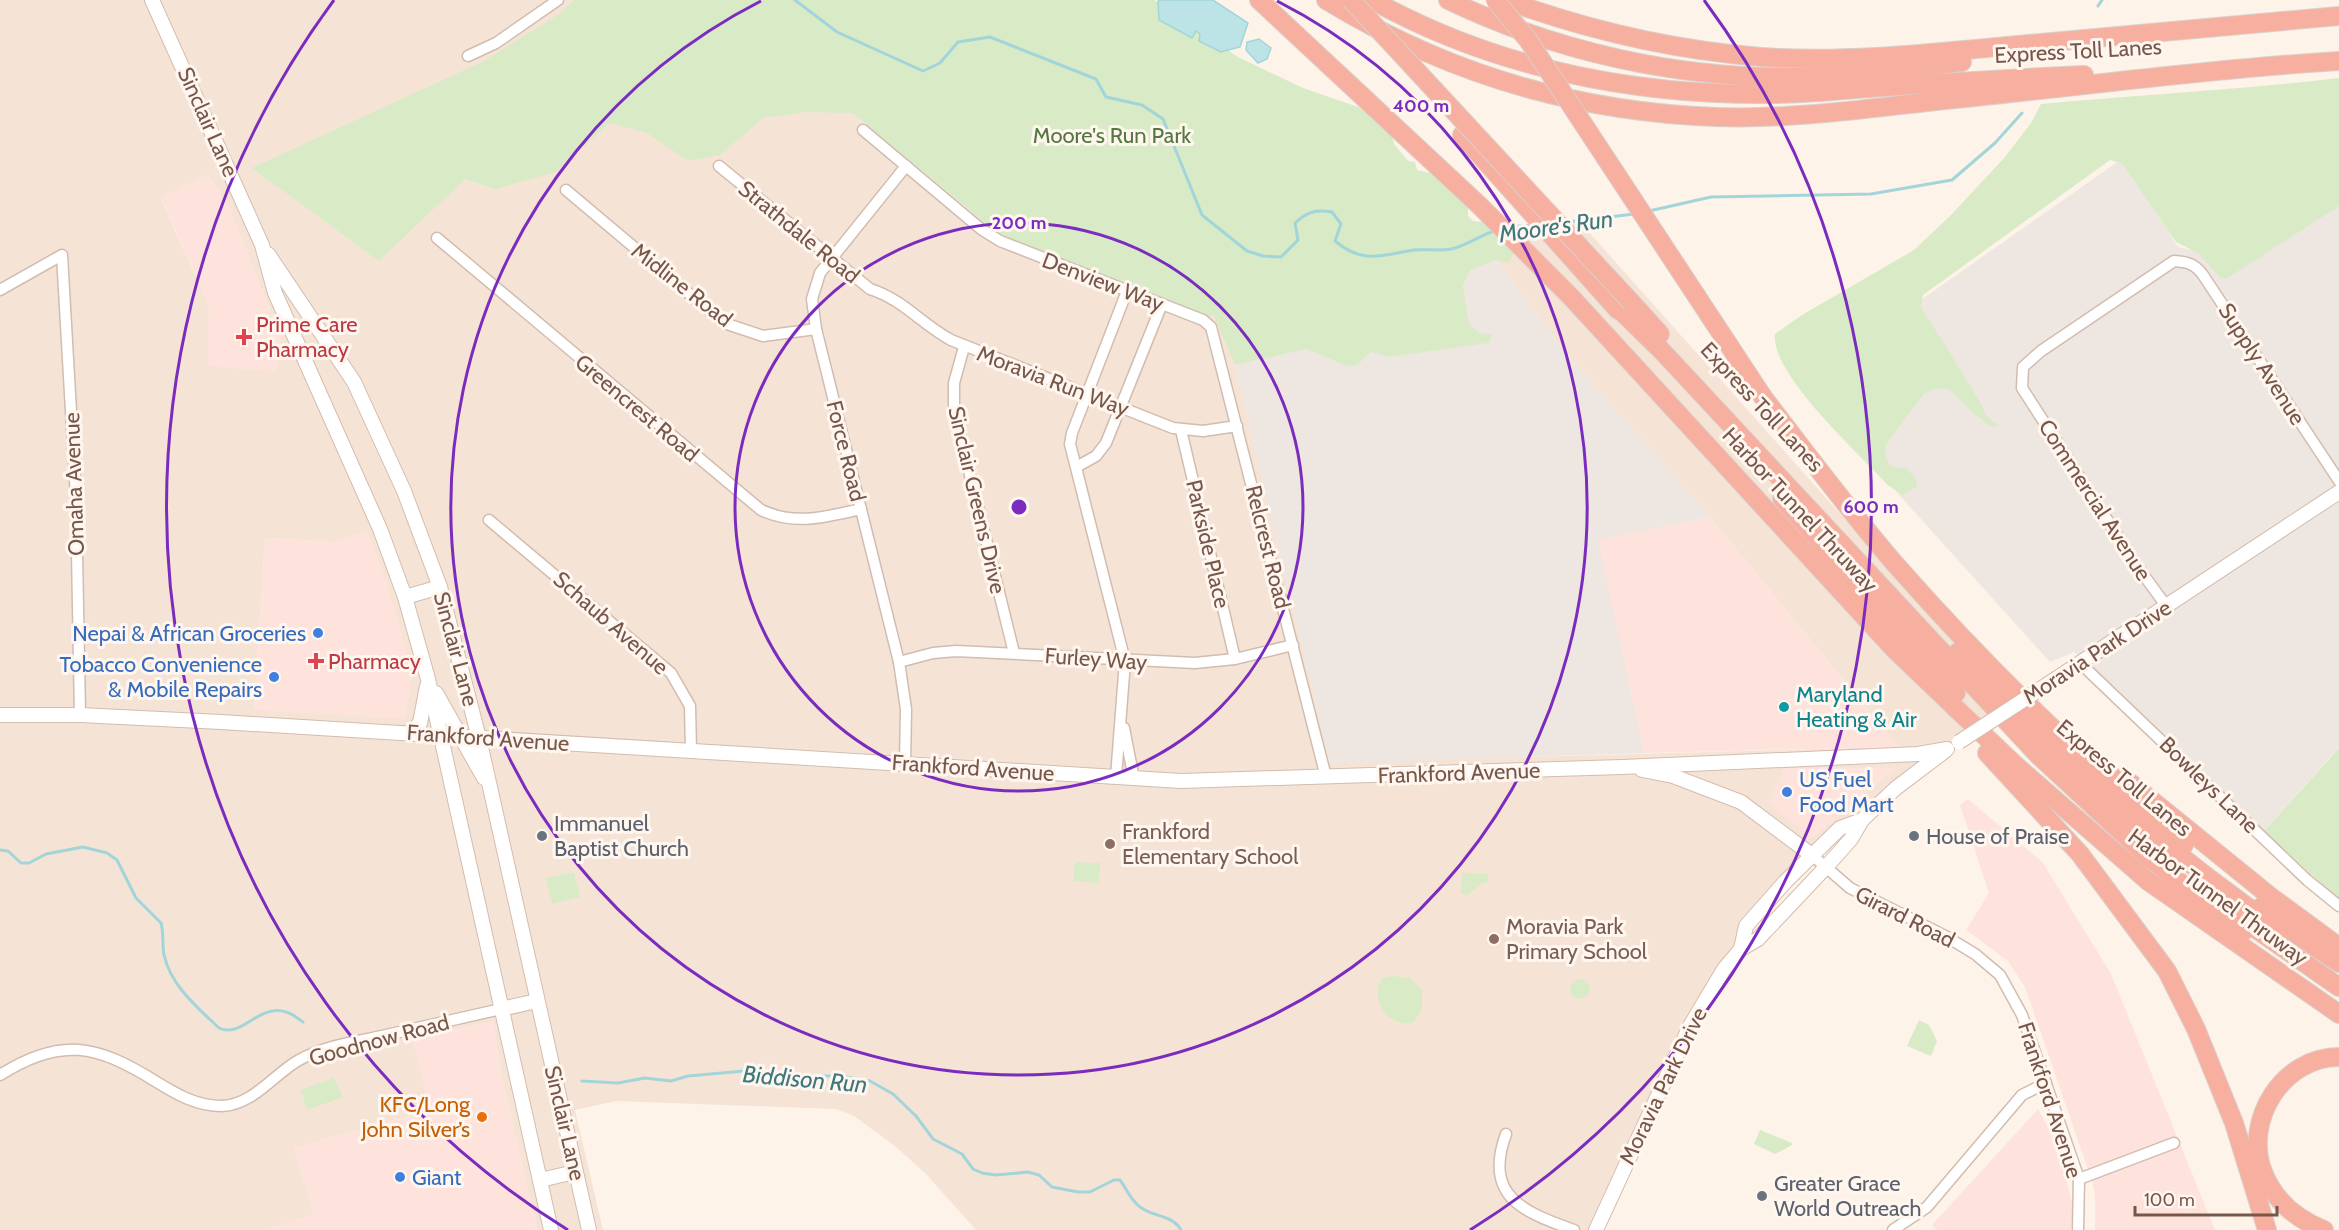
<svg xmlns="http://www.w3.org/2000/svg" width="2339" height="1230" font-family="Cabin,sans-serif">
<style>
.residential{fill:#f5e4d6;fill-rule:evenodd}
.commercial{fill:#fde3dc}
.industrial{fill:#eee6e1}
.green{fill:#d8ebc6}
.water{fill:#bce4e7;stroke:#a2d5d9;stroke-width:1.5}
.lines{fill:none;stroke-linecap:round;stroke-linejoin:round}
.stream{stroke:#a2d5d9;stroke-width:3}
.street-casing{stroke:#d2bcb0;stroke-width:13}
.secondary-casing{stroke:#d5bcad;stroke-width:16}
.highway-casing{stroke:#d9d0cd;stroke-width:20}
.street{stroke:#fff;stroke-width:10}
.secondary{stroke:#fff;stroke-width:14}
.highway{stroke:#f7af9f;stroke-width:18}
.secondary-bridge-casing{stroke:#d5bcad;stroke-width:16;stroke-linecap:butt}
.highway-bridge-casing{stroke:#d9d0cd;stroke-width:20;stroke-linecap:butt}
.secondary-bridge{stroke:#fff;stroke-width:14}
.highway-bridge{stroke:#f7af9f;stroke-width:18}
.ring{fill:none;stroke:#7b2cbf;stroke-width:3}
.health-dot{fill:#e0444e;stroke:#fff7ef;stroke-width:2}
.shop-dot{fill:#3f7fe0;stroke:#fff7ef;stroke-width:2}
.culture-dot{fill:#0f9aa8;stroke:#fff7ef;stroke-width:2}
.worship-dot{fill:#6b7280;stroke:#fff7ef;stroke-width:2}
.education-dot{fill:#8d6e63;stroke:#fff7ef;stroke-width:2}
.food-dot{fill:#e8710a;stroke:#fff7ef;stroke-width:2}
.labels{text-anchor:middle;dominant-baseline:central;stroke-width:6;stroke-linejoin:round;paint-order:stroke}
.street-label{font-size:22px;fill:#78574b;stroke:#fff7ef}
.park-label{font-size:22px;fill:#557840;stroke:#fff7ef}
.health-label{font-size:22px;fill:#be3a42;stroke:#fff7ef;text-anchor:start}
.shop-label{font-size:22px;fill:#366cbe;stroke:#fff7ef;text-anchor:end}
.culture-label{font-size:22px;fill:#0d838f;stroke:#fff7ef;text-anchor:start}
.worship-label{font-size:22px;fill:#5b616d;stroke:#fff7ef;text-anchor:start}
.education-label{font-size:22px;fill:#785e54;stroke:#fff7ef;text-anchor:start}
.food-label{font-size:22px;fill:#c56008;stroke:#fff7ef;text-anchor:end}
.water-label{font-size:24px;font-style:italic;fill:#3e787d;stroke:#fff7ef}
.centre{fill:#7b2cbf;stroke:#fff7ef;stroke-width:3}
.ring-label{font-size:18px;text-anchor:middle;font-weight:bold;fill:#7b2cbf;stroke:#fff7ef;stroke-width:6;stroke-linejoin:round;paint-order:stroke}
</style>
<rect width="100%" height="100%" fill="#fdf3e8"/>
<path class="residential" d="M0,0h722l146,127 126,103 212,87 302,-90 70,-7 274,307 157,166 -50,49 -119,86 -55,54 -61,87 -128,261h-620l-50,-56 -30,-27 -42,-31 -18,-7 -220,-8 -41,9 28,120h-66l-36,-156 -8,-53 -63,89 -136,38 20,66 -46,16h-268zM208,175l22,35 51,127 -73,29 1,-60 -48,-107zM1496,260l71,95 143,162 188,230 -568,15 -95,-397 72,-16 39,17 11,-1 14,-13 19,5 73,-72zM367,531l-113,179 11,-172 70,4z"/>
<g class="commercial">
<path d="M208,175l22,35 51,127 -4,35 -69,-6 1,-60 -48,-108z"/>
<path d="M1710,517l188,230 -254,6 -47,-213z"/>
<path d="M367,530l18,47 28,95 -8,47 -151,-9 11,-172 70,4z"/>
<path d="M1785,768h111l-84,70 -44,-35z"/>
<path d="M1968,799l75,64 68,111 104,256h-120v-35l-3,-14 -67,-194 -17,-26 -42,-31 23,-37 -29,-88z"/>
<path d="M493,1021l8,53 36,156h-269l46,-16 -20,-66 136,-38 -18,-71z"/>
<path d="M2038,1109l19,35 16,62 -2,24h-134l-5,-5z"/>
</g>
<g class="industrial">
<path d="M2123,158l55,89 20,4 141,-47v543l-75,84 -190,-179 -24,10 -250,-277z"/>
<path d="M1496,260l71,95 143,162 -112,23 46,213 -314,10 -95,-398 72,-16 39,17 25,-14 19,5 98,-14 -19,-18 -6,-40 7,-15z"/>
</g>
<g class="green">
<path d="M574,0h580l84,57 65,31 84,29 7,27 14,17 7,1 2,8 13,3 38,34v9l5,5 10,1 31,31 -6,10 -13,-3 -25,10 -7,15 6,39 12,10 11,-1 -3,10 -99,14 -19,-5 -14,13 -11,1 -39,-17 -72,16 -21,-49 -8,1 -195,-78 -17,-9 -142,-117 -45,-1 -44,6 -43,37 -32,6 -41,-28 -38,-10 -53,49 -60,17 -31,-10 -86,82 -127,-93 230,-106 77,-48z"/>
<path d="M2339,78v128l-113,73 -5,-1 -23,-25 -22,-11 -54,-79 -12,-3 -187,135 -2,12 61,98 4,11 12,9 -4,3 -20,-14 -24,-24 -12,-2 -14,6 -38,50c-1,7 0,23 10,24 4,0 7,-1 11,0l10,13 -1,6 -13,8 -14,-9c-28,-31 -119,-112 -114,-152l27,-19 112,-65 37,-35 54,-58 26,-34 10,-19c99,-9 199,-14 298,-26z"/>
<path d="M2339,748v152l-75,-69z"/>
<path d="M1075,862l25,1 -1,20 -26,-2z"/>
<path d="M574,872l6,25 -28,7 -6,-26z"/>
<path d="M1462,873l26,1 -1,9h-5l-14,12 -7,-1z"/>
<path d="M1392,976l18,2 12,12v20l-10,13c-25,4 -43,-24 -30,-45z"/>
<circle cx="1580" cy="989" r="10"/>
<path d="M1919,1020l10,5 8,16 -6,15 -24,-10z"/>
<path d="M334,1078l8,17 -1,3 -34,12 -6,-20z"/>
<path d="M1760,1130l32,13v2l-17,9 -21,-10z"/>
</g>
<g class="water">
<path d="M1213,0l35,23 -8,24 -19,5 -22,-11 1,-7 -4,-3 -4,7 -33,-18 -1,-19 2,-1z"/>
<path d="M1259,39l12,9 -4,11 -9,4 -12,-13 1,-8z"/>
</g>
<g class="lines">
<g class="stream">
<path d="M795,0l42,32 86,39 17,-8 18,-21 32,-5 106,42 10,18 36,8 21,14 39,96 45,36 16,5 18,1 17,-17 -3,-17c12,-11 21,-14 37,-11l9,12 -6,17c29,24 46,14 79,9 12,-1 25,1 37,-1 13,-2 30,-14 43,-18"/>
<path d="M2098,6l4,-6"/>
<path d="M1649,211l62,-14 160,-3 81,-14 43,-37 27,-30"/>
<path d="M1566,222l68,-8"/>
<path d="M1509,227l24,-2"/>
<path d="M0,850l8,1 13,12h8l17,-9 37,-7 24,6 10,7 19,38 25,25c3,10 1,22 3,32 7,31 33,52 55,73 23,11 39,-25 67,-16 6,1 12,7 17,10"/>
<path d="M582,1081l36,2 27,-5 26,3 17,-5 56,-5 35,5h62l29,5 23,13 23,22 17,23 29,15 11,15 9,4 14,2 32,-3 11,3 13,12 26,5h12l24,-12h6c7,9 10,20 20,27 13,10 33,8 41,23"/>
</g>
<defs>
<g id="street">
<path d="M468,56l28,-13 62,-43"/>
<path d="M863,130l118,99 19,12 203,79 8,7 115,450"/>
<path d="M719,166l151,123c34,11 50,34 81,51l222,88 30,3 34,-5"/>
<path d="M566,190l158,133 39,13 53,-7"/>
<path d="M437,238l324,272c34,16 65,7 100,-1"/>
<path d="M0,290l62,-35 14,243 4,217"/>
<path d="M964,347l-10,36v27l60,243"/>
<path d="M1181,430l54,229"/>
<path d="M1078,466l18,-10 10,-13 56,-139"/>
<path d="M489,520l182,153 19,33 1,45"/>
<path d="M2167,607l-30,-41 -115,-178 1,-21 18,-16 133,-90c14,1 21,3 29,14l136,206"/>
<path d="M899,662l34,-9 23,-2 239,12 40,-4 58,-14"/>
<path d="M2080,663l227,217 32,26"/>
<path d="M1124,728l10,51"/>
<path d="M905,764l1,-55 -7,-47 -83,-333 -4,-30 8,-26 86,-107"/>
<path d="M1116,777l9,-116 -55,-217 2,-11 55,-142"/>
<path d="M1813,856l37,32 97,49 28,17 25,21 22,40 57,164 -1,51"/>
<path d="M0,1075c61,-39 97,-30 155,6 21,13 41,25 67,25 31,-1 52,-32 77,-46 25,-14 55,-18 83,-24 40,-9 79,-18 119,-27"/>
<path d="M1506,1134c-23,63 18,78 68,96"/>
<path d="M2079,1179l95,-36"/>
<path d="M1893,1230l34,-23 95,-112 24,-12"/>
</g>
<g id="secondary">
<path d="M152,0l110,245 13,48 105,236 25,68 23,82 123,551"/>
<path d="M268,254l86,128 50,109 36,96 39,151 110,492"/>
<path d="M405,597l35,-10"/>
<path d="M2048,684l291,-192"/>
<path d="M436,693l48,85"/>
<path d="M0,715h80l141,7 960,59 441,-14 296,-13 29,-5"/>
<path d="M410,733l10,-10 7,-37"/>
<path d="M1642,770l31,6 68,26 72,54"/>
<path d="M1741,949l5,-23 39,-44 55,-54 22,-8"/>
<path d="M501,1009l36,-8"/>
<path d="M540,1180l35,-8"/>
<path d="M1596,1230l94,-204 34,-57 17,-20 17,-10 68,-72 25,-28 11,-19 34,-32 49,-37"/>
</g>
<g id="highway">
<path d="M1259,0l221,206 91,91 323,352 119,114 135,118 191,133"/>
<path d="M1326,0c119,73 250,112 390,117 79,3 160,-10 239,-18 128,-13 256,-30 384,-38"/>
<path d="M1372,0c123,68 262,96 403,94 36,0 73,-5 109,-7 67,-5 133,-9 200,-12"/>
<path d="M1448,0c108,52 231,79 350,77 55,-1 109,-8 164,-15"/>
<path d="M1505,0c82,30 168,50 256,57 85,6 172,-4 257,-12 107,-10 214,-19 321,-29"/>
<path d="M1462,135l156,175"/>
<path d="M1631,302l29,32"/>
<path d="M1613,303l49,48 377,405 109,101 95,75"/>
<path d="M1763,397c43,56 86,114 133,168 88,100 185,195 288,280"/>
<path d="M1782,499l174,194"/>
<path d="M1958,652l112,117 140,110 47,35 11,1"/>
<path d="M1987,753l93,101 87,117 29,58 38,94 33,107"/>
<path d="M2123,777l148,120 68,50"/>
<path d="M2261,907l7,8 71,48"/>
<path d="M2236,915l103,72"/>
<path d="M2324,1230c-28,-11 -50,-30 -61,-58 -20,-52 20,-115 76,-115"/>
</g>
</defs>
<use href="#street" class="street-casing"/>
<use href="#secondary" class="secondary-casing"/>
<use href="#highway" class="highway-casing"/>
<use href="#street" class="street"/>
<use href="#secondary" class="secondary"/>
<use href="#highway" class="highway"/>
<defs>
<path id="secondary-bridge" d="M1959,742l89,-58"/>
<g id="highway-bridge">
<path d="M1351,0l280,302"/>
<path d="M1495,0l33,40 235,357"/>
</g>
</defs>
<use href="#secondary-bridge" class="secondary-bridge-casing"/>
<use href="#highway-bridge" class="highway-bridge-casing"/>
<use href="#secondary-bridge" class="secondary-bridge"/>
<use href="#highway-bridge" class="highway-bridge"/>
</g>
<g class="ring">
<circle cx="1019" cy="507" r="284"/>
<path d="M1277 1A568 568 0 1 1 761 1"/>
<path d="M568 1230A852 852 0 0 1 334 0M1704 0A852 852 0 0 1 1470 1230"/>
</g>
<g class="health-dot">
<path d="M241 328h6v6h6v6h-6v6h-6v-6h-6v-6h6z"/>
<path d="M313 652h6v6h6v6h-6v6h-6v-6h-6v-6h6z"/>
</g>
<g class="shop-dot">
<circle cx="318" cy="633" r="6"/>
<circle cx="274" cy="677" r="6"/>
<circle cx="1787" cy="792" r="6"/>
<circle cx="400" cy="1177" r="6"/>
</g>
<circle class="culture-dot" cx="1784" cy="707" r="6"/>
<g class="worship-dot">
<circle cx="542" cy="836" r="6"/>
<circle cx="1914" cy="836" r="6"/>
<circle cx="1762" cy="1196" r="6"/>
</g>
<g class="education-dot">
<circle cx="1110" cy="844" r="6"/>
<circle cx="1494" cy="939" r="6"/>
</g>
<circle class="food-dot" cx="482" cy="1117" r="6"/>
<g class="labels">
<g class="street-label">
<text transform="translate(2078 51) rotate(-3)">Express Toll Lanes</text>
<text transform="translate(208 122) rotate(66)">Sinclair Lane</text>
<text transform="translate(799 232) rotate(39)">Strathdale Road</text>
<text transform="translate(1103 282) rotate(21)">Denview Way</text>
<text transform="translate(682 285) rotate(38)">Midline Road</text>
<text transform="translate(2262 364) rotate(57)">Supply Avenue</text>
<text transform="translate(1053 381) rotate(21)">Moravia Run Way</text>
<text transform="translate(1762 407) rotate(47)">Express Toll Lanes</text>
<text transform="translate(637 408) rotate(40)">Greencrest Road</text>
<text transform="translate(846 451) rotate(76)">Force Road</text>
<text transform="translate(74 484) rotate(-92)">Omaha Avenue</text>
<text transform="translate(977 500) rotate(77)">Sinclair Greens Drive</text>
<text transform="translate(2095 500) rotate(57)">Commercial Avenue</text>
<text transform="translate(1800 510) rotate(47)">Harbor Tunnel Thruway</text>
<text transform="translate(1208 544) rotate(77)">Parkside Place</text>
<text transform="translate(1268 547) rotate(76)">Relcrest Road</text>
<text transform="translate(611 623) rotate(41)">Schaub Avenue</text>
<text transform="translate(456 649) rotate(75)">Sinclair Lane</text>
<text transform="translate(2097 652) rotate(-33)">Moravia Park Drive</text>
<text transform="translate(1096 659) rotate(4)">Furley Way</text>
<text transform="translate(488 738) rotate(4)">Frankford Avenue</text>
<text transform="translate(973 768) rotate(4)">Frankford Avenue</text>
<text transform="translate(1459 773) rotate(-2)">Frankford Avenue</text>
<text transform="translate(2124 778) rotate(40)">Express Toll Lanes</text>
<text transform="translate(2209 785) rotate(44)">Bowleys Lane</text>
<text transform="translate(2218 897) rotate(36)">Harbor Tunnel Thruway</text>
<text transform="translate(1905 917) rotate(27)">Girard Road</text>
<text transform="translate(379 1040) rotate(-15)">Goodnow Road</text>
<text transform="translate(1663 1086) rotate(-64)">Moravia Park Drive</text>
<text transform="translate(2050 1100) rotate(72)">Frankford Avenue</text>
<text transform="translate(565 1123) rotate(77)">Sinclair Lane</text>
</g>
<g class="park-label">
<text x="1112" y="135">Moore's Run Park</text>
</g>
<g class="health-label">
<text x="256" y="324">Prime Care<tspan x="256" dy="25">Pharmacy</tspan></text>
<text x="328" y="661">Pharmacy</text>
</g>
<g class="shop-label">
<text x="306" y="633">Nepai &amp; African Groceries</text>
<text x="262" y="664">Tobacco Convenience<tspan x="262" dy="25">&amp; Mobile Repairs</tspan></text>
<text x="1799" y="779" text-anchor="start">US Fuel<tspan x="1799" dy="25">Food Mart</tspan></text>
<text x="412" y="1177" text-anchor="start">Giant</text>
</g>
<g class="culture-label">
<text x="1796" y="694">Maryland<tspan x="1796" dy="25">Heating &amp; Air</tspan></text>
</g>
<g class="worship-label">
<text x="554" y="823">Immanuel<tspan x="554" dy="25">Baptist Church</tspan></text>
<text x="1926" y="836">House of Praise</text>
<text x="1774" y="1183">Greater Grace<tspan x="1774" dy="25">World Outreach</tspan></text>
</g>
<g class="education-label">
<text x="1122" y="831">Frankford<tspan x="1122" dy="25">Elementary School</tspan></text>
<text x="1506" y="926">Moravia Park<tspan x="1506" dy="25">Primary School</tspan></text>
</g>
<g class="food-label">
<text x="470" y="1104">KFC/Long<tspan x="470" dy="25">John Silver’s</tspan></text>
</g>
<g class="water-label">
<text transform="translate(1556 226) rotate(-8)">Moore's Run</text>
<text transform="translate(805 1079) rotate(5)">Biddison Run</text>
</g>
</g>
<circle cx="1019" cy="507" r="9" class="centre"/>
<g class="ring-label">
<text x="1421" y="112">400 m</text>
<text x="1019" y="229">200 m</text>
<text x="1871" y="513">600 m</text>
</g>
<path d="M2135 1206v9h142v-9" fill="none" stroke="#78574b" stroke-width="3"/>
<text x="2144" y="1206" font-size="18" fill="#78574b" stroke="#fff7ef" stroke-width="4.5" paint-order="stroke">100 m</text>
</svg>
